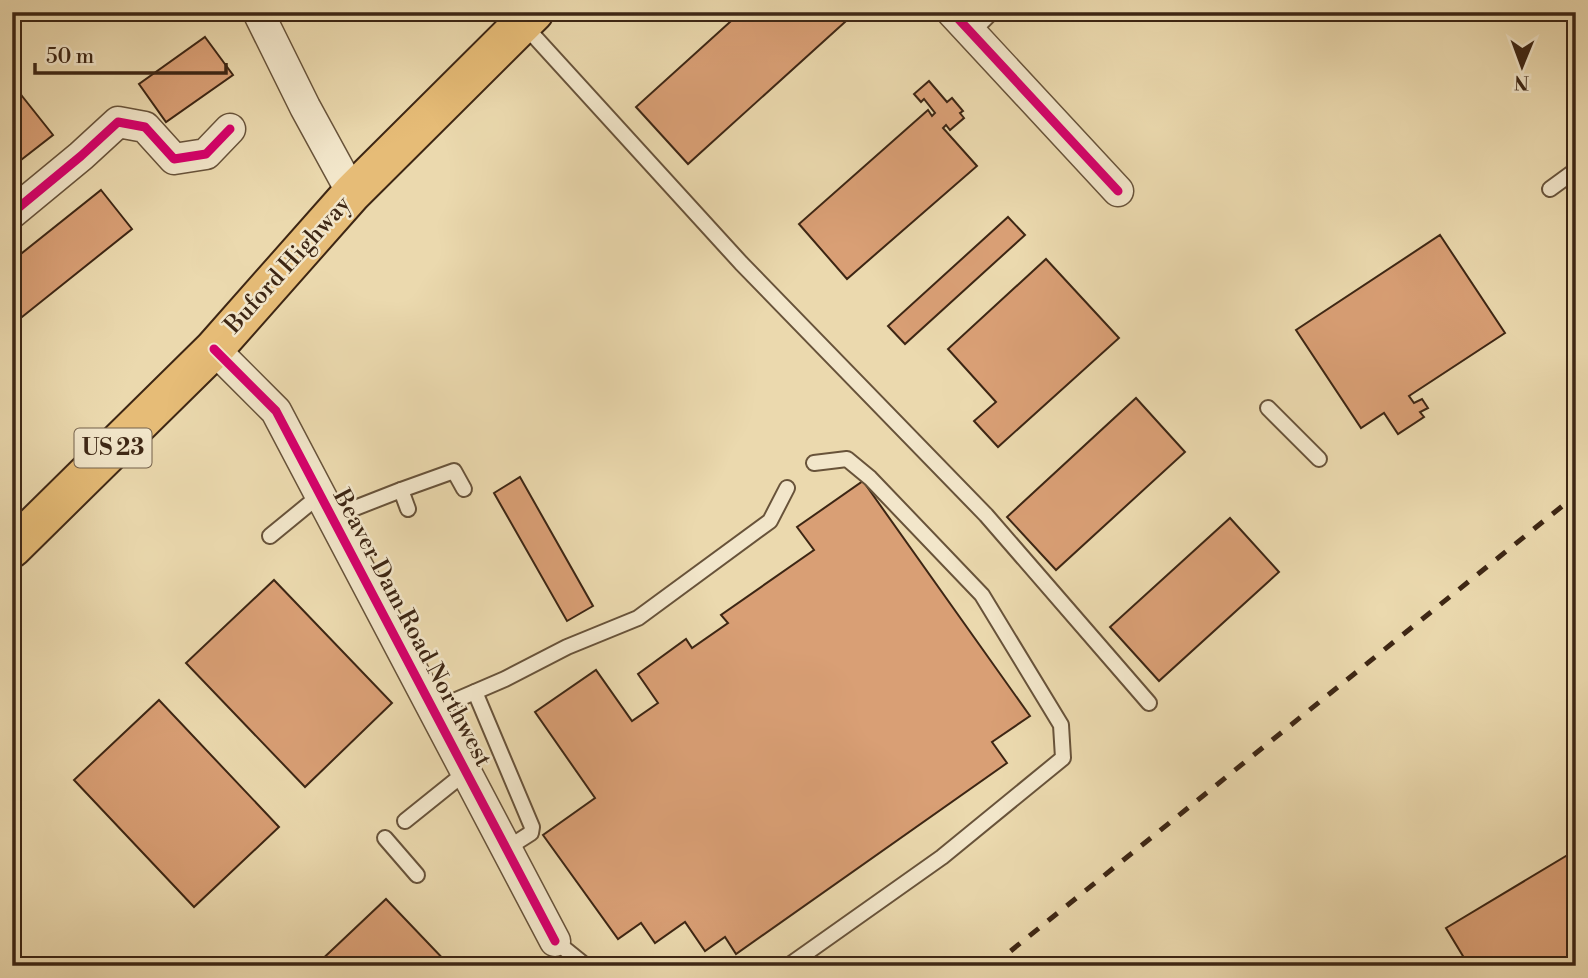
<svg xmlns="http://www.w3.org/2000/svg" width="1588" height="978" font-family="'Libre Bodoni',serif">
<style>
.building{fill:#d99f75;stroke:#3d2614;stroke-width:2}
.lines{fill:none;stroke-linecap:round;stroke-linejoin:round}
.service-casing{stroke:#68533a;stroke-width:18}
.minor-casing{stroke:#68533a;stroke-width:33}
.primary-casing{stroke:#3d2614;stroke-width:42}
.service{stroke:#f2e6ca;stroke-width:14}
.minor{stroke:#f2e6ca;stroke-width:30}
.primary{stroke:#e6bc77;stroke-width:38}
.rail{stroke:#3d2614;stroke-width:5;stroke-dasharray:12 12;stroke-linecap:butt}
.cycleway-casing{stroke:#f2e6ca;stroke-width:13}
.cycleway{stroke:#d6006c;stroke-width:9}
.labels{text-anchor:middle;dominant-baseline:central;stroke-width:5;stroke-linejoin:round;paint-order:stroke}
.shield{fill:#f2e6ca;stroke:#73604b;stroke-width:2}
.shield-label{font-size:23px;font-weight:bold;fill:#3d2614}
.street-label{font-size:24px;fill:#3d2614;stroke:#f2e6ca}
</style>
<rect width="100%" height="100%" fill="#ebd9ae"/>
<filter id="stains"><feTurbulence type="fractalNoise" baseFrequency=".00286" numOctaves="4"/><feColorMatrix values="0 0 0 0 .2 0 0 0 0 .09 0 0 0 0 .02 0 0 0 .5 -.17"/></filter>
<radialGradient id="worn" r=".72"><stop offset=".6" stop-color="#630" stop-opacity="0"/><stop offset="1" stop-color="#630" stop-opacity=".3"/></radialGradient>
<g class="building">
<path d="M741,12h115l-168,152 -52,-57z"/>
<path d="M205,37l28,38 -67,47 -27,-38z"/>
<path d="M929,81l18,21 5,-4 11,13 -3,2 4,5 -14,12 -4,-5 -3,3 34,38 -130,113 -48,-55 129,-114 4,6 3,-3 -11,-14 -3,3 -7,-8z"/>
<path d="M22,96l31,39 -41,32v-63z"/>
<path d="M101,190l31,39 -120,96v-64z"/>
<path d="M1008,217l17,18 -120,109 -17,-18z"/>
<path d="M1440,235l65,98 -96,63 5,7 8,-4 6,9 -8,4 4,5 -26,17 -14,-21 -23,15 -65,-98z"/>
<path d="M1046,259l73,79 -121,109 -24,-26 22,-19 -48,-53z"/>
<path d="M1136,398l49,54 -129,118 -49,-53z"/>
<path d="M520,477l73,129 -26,15 -73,-128z"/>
<path d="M863,481l167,235 -38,26 15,21 -271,191 -11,-17 -20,14 -20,-29 -30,21 -14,-20 -23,16 -75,-104 52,-37 -60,-86 61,-42 36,51 26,-18 -20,-29 48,-35 6,9 36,-25 -7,-8 93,-65 -17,-23z"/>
<path d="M1230,518l49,54 -120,109 -49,-54z"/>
<path d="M274,580l118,123 -87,84 -119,-124z"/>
<path d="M159,700l120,127 -85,80 -120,-127z"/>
<path d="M1576,850v116h-107l-23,-38z"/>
<path d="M386,899l64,67h-135z"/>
</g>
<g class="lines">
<defs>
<g id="service">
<path d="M524,25l217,238 245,252 163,188"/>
<path d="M971,33l21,-21"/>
<path d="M1550,189l26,-19"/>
<path d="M1268,408l51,51"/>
<path d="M401,490l53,-19 10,18"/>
<path d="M332,517l69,-27 7,19"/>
<path d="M270,536l50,-41"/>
<path d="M475,692l57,135 -1,6 -25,16"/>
<path d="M433,710l72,-31 62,-32 71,-29 132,-97 17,-33"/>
<path d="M405,821l61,-49"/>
<path d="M385,838l32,37"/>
<path d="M555,941l31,25"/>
<path d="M788,966l154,-109 121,-99 -2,-33 -79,-130 -112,-117 -23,-19 -33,4"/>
</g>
<g id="minor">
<path d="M258,12l47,95 47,86"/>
<path d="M952,12l166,179"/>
<path d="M12,213l69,-57 37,-34 27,5 29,32 32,-5 24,-25"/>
<path d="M214,349l62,62 279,530"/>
</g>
<path id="primary" d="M12,548l202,-199 138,-156 182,-181"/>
</defs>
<use href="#service" class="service-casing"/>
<use href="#minor" class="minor-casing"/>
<use href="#primary" class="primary-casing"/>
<use href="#service" class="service"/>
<use href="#minor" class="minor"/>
<use href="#primary" class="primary"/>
<path class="rail" d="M992,966l584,-471"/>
<defs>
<g id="cycleway">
<path d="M952,12l166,179"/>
<path d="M12,213l69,-57 37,-34 27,5 29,32 32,-5 24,-25"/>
<path d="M214,349l62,62 279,530"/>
</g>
</defs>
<use href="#cycleway" class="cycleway-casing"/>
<use href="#cycleway" class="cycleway"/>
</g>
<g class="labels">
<rect class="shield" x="74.5" y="428.5" width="77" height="39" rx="5"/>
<g class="shield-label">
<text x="113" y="448">US 23</text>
</g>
<g class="street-label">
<text transform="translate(288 265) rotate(-48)">Buford Highway</text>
<text transform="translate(412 628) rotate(62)">Beaver Dam Road Northwest</text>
</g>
</g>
<rect width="1588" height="978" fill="none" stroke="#ebd9ae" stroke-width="42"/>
<rect x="14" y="14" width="1560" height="950" fill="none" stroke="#3d2614" stroke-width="3.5"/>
<rect x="21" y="21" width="1546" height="936" fill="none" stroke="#3d2614" stroke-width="2"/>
<g transform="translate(1522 66) rotate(181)" stroke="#f2e6ca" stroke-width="5" paint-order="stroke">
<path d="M0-5L12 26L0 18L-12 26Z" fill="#3d2614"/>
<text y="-10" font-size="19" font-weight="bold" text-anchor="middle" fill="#3d2614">N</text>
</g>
<path d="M35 63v10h191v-10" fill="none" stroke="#3d2614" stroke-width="3.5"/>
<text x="46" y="63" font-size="21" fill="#3d2614" stroke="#f2e6ca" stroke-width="5" paint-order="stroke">50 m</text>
<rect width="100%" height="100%" filter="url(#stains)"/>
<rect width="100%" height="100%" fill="url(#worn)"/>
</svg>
